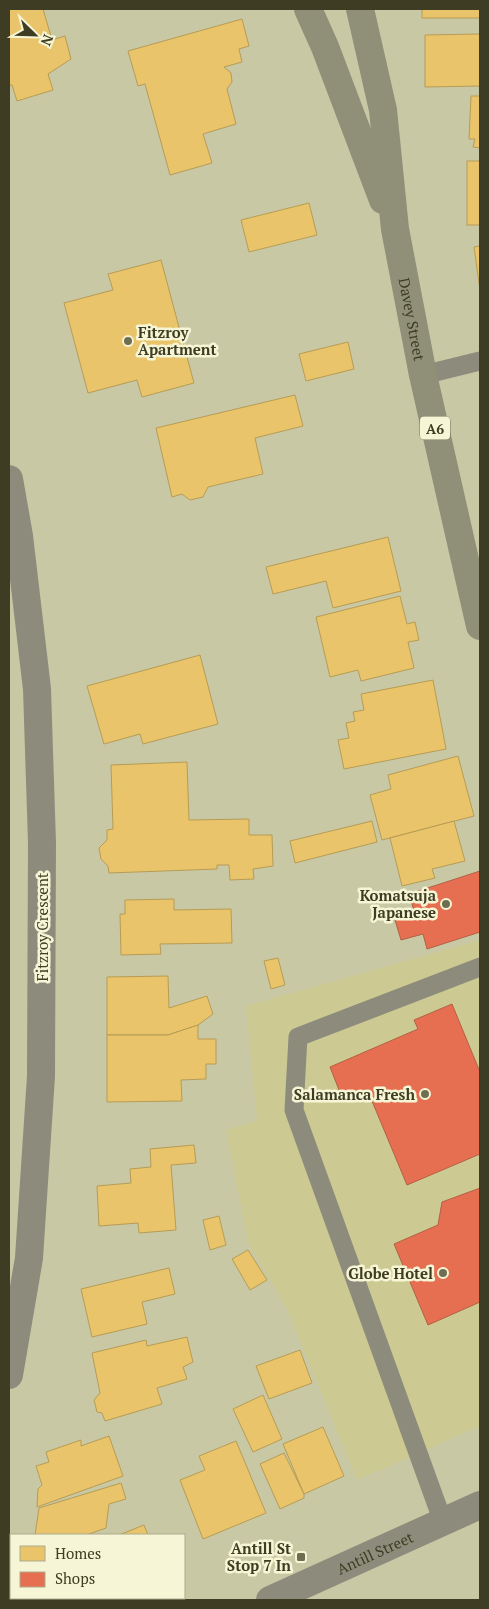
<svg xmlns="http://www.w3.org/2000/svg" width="489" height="1609" font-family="'PT Serif',serif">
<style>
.built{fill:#ccca92}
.homes{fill:#e9c46a;stroke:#b69c55}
.shops{fill:#e76f51;stroke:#b46043}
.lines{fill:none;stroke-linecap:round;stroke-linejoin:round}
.service{stroke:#8d8c7c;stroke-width:19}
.minor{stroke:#8d8c7c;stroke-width:28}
.tertiary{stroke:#8d8c7c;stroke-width:28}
.trunk{stroke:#908f78;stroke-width:28}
.poi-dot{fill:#6f6e50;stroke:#f6f5d5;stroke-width:2}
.labels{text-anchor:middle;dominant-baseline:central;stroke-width:5;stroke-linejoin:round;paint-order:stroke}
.shield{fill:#f6f5d5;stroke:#757458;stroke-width:1}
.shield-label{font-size:14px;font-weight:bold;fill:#3e3d23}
.street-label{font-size:15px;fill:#3e3d23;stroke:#f6f5d5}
.poi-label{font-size:15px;font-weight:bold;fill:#3e3d23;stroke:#f6f5d5;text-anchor:end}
</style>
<rect width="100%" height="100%" fill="#c9c8a5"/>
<path class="built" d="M480,940v486l-123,54 -70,-171 -39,-67 -22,-112 31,-9 -11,-115z"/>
<g class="homes">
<path d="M9,9h34l9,31 13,-4 6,23 -23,15 5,16 -36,11 -5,-16h-3z"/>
<rect x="422" y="9" width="58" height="9"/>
<path d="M242,19l7,27 -10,3 3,13 -18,5 7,6 1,9 -5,7 9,35 -33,10 9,29 -42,12 -25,-91 -7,2 -10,-35z"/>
<path d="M480,34v52l-55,1v-52z"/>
<path d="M471,96h9v52l-7,-1 2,-8h-6z"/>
<rect x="467" y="161" width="13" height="64"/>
<path d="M309,203l8,32 -68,17 -8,-32z"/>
<path d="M480,246v44l-6,-43z"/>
<path d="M161,260l33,123 -52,14 -5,-17 -49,13 -24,-90 49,-13 -5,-16z"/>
<path d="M348,342l6,27 -48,12 -7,-27z"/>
<path d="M295,395l8,31 -48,12 8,36 -55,13 -5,10 -13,3 -8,-6 -10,3 -16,-69z"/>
<path d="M388,537l13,54 -68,17 -7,-27 -53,13 -7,-27z"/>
<path d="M400,596l7,28 8,-2 4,18 -11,2 6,26 -53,13 -3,-11 -28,7 -14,-60z"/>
<path d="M200,655l18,69 -75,20 -3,-10 -36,10 -17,-58z"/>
<path d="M433,680l13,69 -102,20 -6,-29 11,-2 -3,-15 9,-2 -2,-9 11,-2 -3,-16z"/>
<path d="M458,756l16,60 -92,24 -12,-45 21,-6 -3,-14z"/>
<path d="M187,762l2,58 60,-1v16h23l1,31 -20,3 1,10 -24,1 -1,-15h-12v4l-108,4 -1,-7 -7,-7 -2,-11 8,-8v-10l6,-1 -2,-64z"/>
<path d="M372,821l5,21 -82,21 -5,-22z"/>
<path d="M454,821l11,40 -33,8 3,9 -33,8 -12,-48z"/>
<path d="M174,899v11l57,-1 1,34 -72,1 1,10 -40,1 -1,-41h5v-14z"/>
<path d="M278,958l7,27 -14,4 -7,-28z"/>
<path d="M168,976l1,32 38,-12 6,18 -15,11 -30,10h-61v-58z"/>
<path d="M198,1025v14h18v25h-10v15l-25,1 1,21 -75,1v-67h61z"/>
<path d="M194,1145l2,18 -25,2 5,65 -37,3 -1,-10 -39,3 -2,-40 34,-3 -1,-14 21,-2 -1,-18z"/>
<path d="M219,1216l7,29 -16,5 -7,-30z"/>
<path d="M248,1250l19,30 -17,10 -18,-31z"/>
<path d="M169,1268l6,26 -33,8 5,22 -55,13 -11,-48z"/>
<path d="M187,1337l6,25 -10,5 4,12 -30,9 5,16 -57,17 -3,-8 -5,-1 -3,-12 6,-7 -8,-40 54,-13 1,6z"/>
<path d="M300,1350l12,33 -43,16 -13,-33z"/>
<path d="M263,1395l19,44 -29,13 -20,-43z"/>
<path d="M323,1427l21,49 -40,18 -21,-50z"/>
<path d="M109,1436l14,40 -86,31 1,-18 4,-4 -6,-19 13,-4 -3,-10 35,-12v6z"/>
<path d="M236,1441l30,72 -63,26 -23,-59 25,-10 -6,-14z"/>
<path d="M284,1453l20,41v4l-24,11 -20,-45z"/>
<path d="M121,1483l5,16 -17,5 -3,24 -20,7h-51l4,-27z"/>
<path d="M144,1525l4,10h-29z"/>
<path d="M48,1598h23l-6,2h-16z"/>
</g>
<g class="shops">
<path d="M480,871v61l-53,17 -4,-15 -22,6 -6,-20 20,-6 -6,-20z"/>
<path d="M452,1004l28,68v82l-73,31 -40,-96 -24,11 -13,-33 88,-38 -4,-9z"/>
<path d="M480,1188v114l-52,23 -34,-81 44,-19 4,-23z"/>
</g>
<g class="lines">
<g class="service">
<path d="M423,375l57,-14"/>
<path d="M443,1522l-149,-412 4,-73 182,-70"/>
</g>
<path class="minor" d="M9,479l10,57 18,153 5,154 -1,233 -12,182 -20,117"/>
<path class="tertiary" id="s1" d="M270,1600l210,-95"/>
<g class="trunk">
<path d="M308,9l17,38 58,153"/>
<path id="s2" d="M360,9l23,101 12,119 28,146 57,251"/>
</g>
</g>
<g class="poi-dot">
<circle cx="128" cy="341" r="5"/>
<circle cx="446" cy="904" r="5"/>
<circle cx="425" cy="1094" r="5"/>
<circle cx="443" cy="1273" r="5"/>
<rect x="296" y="1552" width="10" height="10" rx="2.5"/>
</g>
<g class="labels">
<rect class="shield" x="420" y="416.5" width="30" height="23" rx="4"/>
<g class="shield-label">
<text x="435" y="428">A6</text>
</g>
<g class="street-label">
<text stroke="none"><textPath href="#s2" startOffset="315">Davey Street</textPath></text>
<text transform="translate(42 927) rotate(-90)">Fitzroy Crescent</text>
<text stroke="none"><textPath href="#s1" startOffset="115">Antill Street</textPath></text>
</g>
<g class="poi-label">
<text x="138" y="332" text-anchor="start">Fitzroy<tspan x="138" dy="17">Apartment</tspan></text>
<text x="436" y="895">Komatsuja<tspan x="436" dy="17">Japanese</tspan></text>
<text x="415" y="1094">Salamanca Fresh</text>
<text x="433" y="1273">Globe Hotel</text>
<text x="291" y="1548">Antill St<tspan x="291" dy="17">Stop 7 In</tspan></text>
</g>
</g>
<rect width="489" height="1609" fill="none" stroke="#3e3d23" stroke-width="20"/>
<rect x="10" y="1534" width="175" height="65" fill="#f6f5d5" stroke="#acab8e"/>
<rect x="20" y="1546" width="25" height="15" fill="#e9c46a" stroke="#acab8e"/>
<text x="55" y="1559" font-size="15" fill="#3e3d23">Homes</text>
<rect x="20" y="1572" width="25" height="15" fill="#e76f51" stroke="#acab8e"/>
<text x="55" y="1584" font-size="15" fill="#3e3d23">Shops</text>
<g transform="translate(35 35) rotate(113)" stroke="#f6f5d5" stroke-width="4" paint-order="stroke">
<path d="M0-4L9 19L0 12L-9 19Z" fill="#3e3d23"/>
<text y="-8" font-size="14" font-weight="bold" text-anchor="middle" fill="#3e3d23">N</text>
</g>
</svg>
